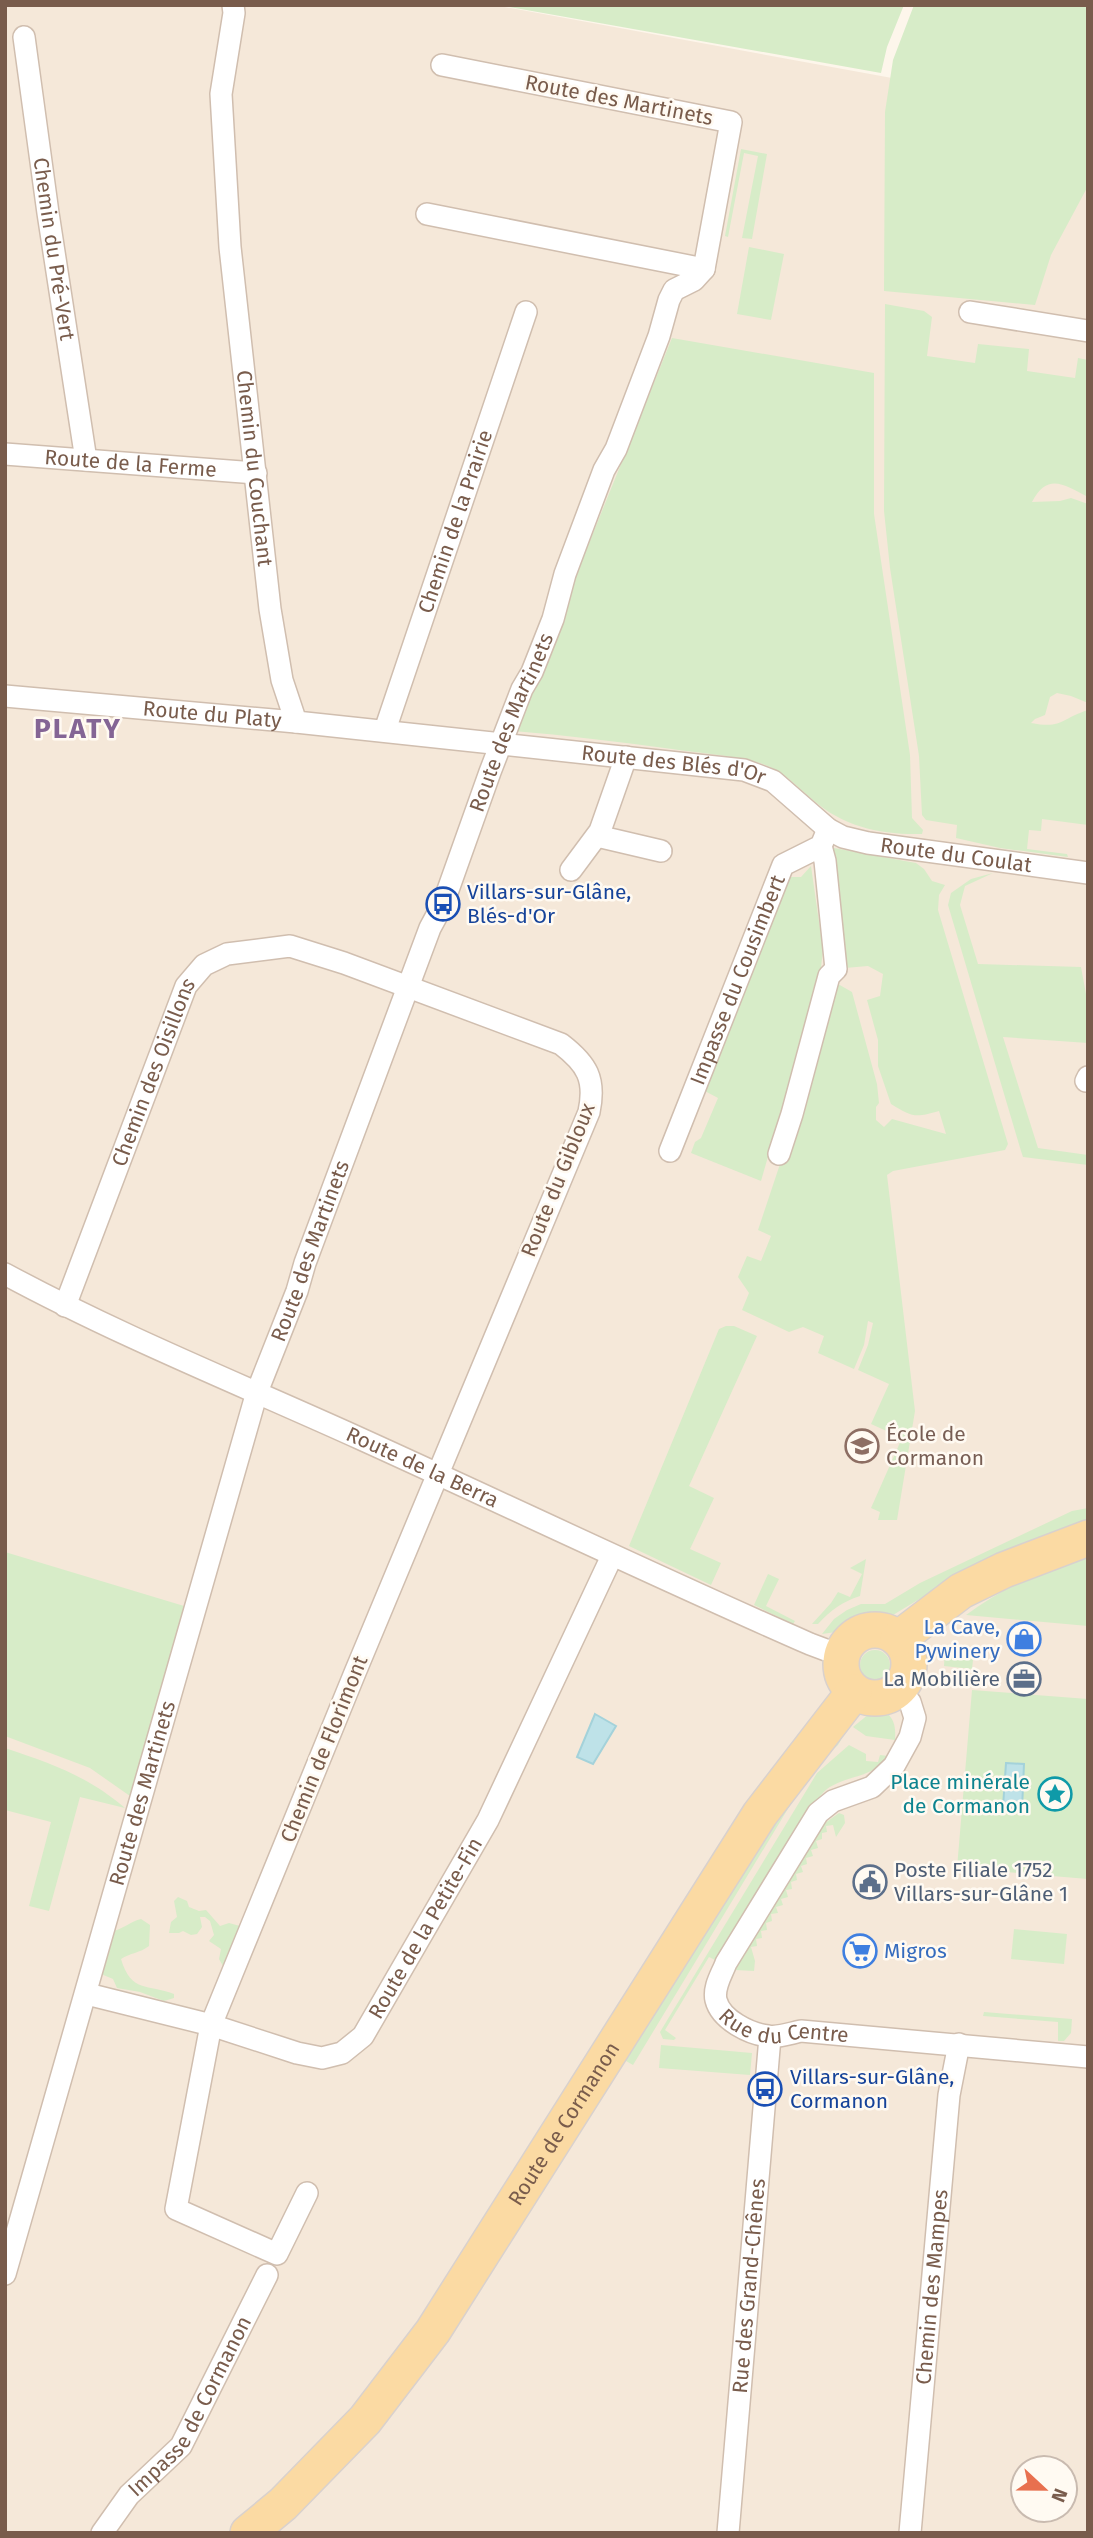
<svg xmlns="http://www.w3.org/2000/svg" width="1093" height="2538" font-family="'Fira Sans',sans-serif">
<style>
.residential{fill:#f5e8d9;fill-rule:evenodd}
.green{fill:#d7ecc8}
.water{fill:#bee2e8;stroke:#a4d2da;stroke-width:2}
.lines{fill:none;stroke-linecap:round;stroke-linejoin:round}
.minor-casing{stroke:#d0beaf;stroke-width:24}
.primary-casing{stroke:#d9d1cd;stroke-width:38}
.minor{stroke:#fff;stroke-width:21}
.primary{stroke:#fbdaa3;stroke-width:35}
.labels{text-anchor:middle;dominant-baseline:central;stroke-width:5;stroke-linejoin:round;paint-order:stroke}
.street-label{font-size:21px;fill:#795c4c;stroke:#fffaf2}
.transit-label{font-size:21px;fill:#164399;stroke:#fffaf2;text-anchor:start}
.education-label{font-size:21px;fill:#785e54;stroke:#fffaf2;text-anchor:start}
.shop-label{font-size:21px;fill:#366cbe;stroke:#fffaf2;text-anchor:end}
.service-label{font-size:21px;fill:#4e5e75;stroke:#fffaf2;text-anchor:end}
.culture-label{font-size:21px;fill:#0d838f;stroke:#fffaf2;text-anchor:end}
.district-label{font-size:28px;font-weight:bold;letter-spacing:2px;fill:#846595;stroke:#fffaf2}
</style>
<rect width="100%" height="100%" fill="#fdf6eb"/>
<path class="residential" d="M5,5h489l398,73 196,-73v2528h-1083zM1023,2468h42v42h-42z"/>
<g class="green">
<path d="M498,5h406l-17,42 -6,26z"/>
<path d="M914,5h174v181l-37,69 -16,50 -151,-14 1,-179 8,-52z"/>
<path d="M741,149l26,5 -15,85 -10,-1 16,-82 -14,-3 -16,84 -3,-1z"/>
<path d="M749,247l35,7 -13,66 -34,-6z"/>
<path d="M885,304l39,7 8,6 -5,39 48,7 3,-19 51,5 -2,22 48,7 3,-20 10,2v137c-24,-12 -40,-25 -56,5l28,-1 11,-3 17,6v199l-17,-7 -14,-3 -7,4 -5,18 -10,4 -4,4c32,6 29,-4 57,-13v115l-46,-6 -1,12 -12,-1 -2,19 40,5 1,3 -68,-9 -44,-10 1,-13 -31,-5 -4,-5 -3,-59 -29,-188 -6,-57z"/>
<path d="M672,338l202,35v141l36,241 2,63 11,12 -1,4c-41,1 -78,-7 -109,-34 -19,-16 -32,-32 -57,-38 -27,-7 -57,-9 -84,-13 -53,-7 -106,-14 -159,-18z"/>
<path d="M834,848l82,15 8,6 8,12 13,4 -6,10 -1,15 70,234 -3,6 -112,21 -6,4 28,236 -18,109h-19l2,-8 -9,-4 31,-70 -31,-14 18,-40 -31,-14 10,-25 5,-22 -5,-2 -4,24 -10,24 -36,-16 6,-17 -21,-9 -14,5 -47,-22 7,-17 -11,-16 9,-21 14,5 10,-25 -13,-6 24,-72 49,-178 21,12 25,92 2,19 -3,4v13l8,7 8,-8 54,15 -7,-23c-24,7 -27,6 -48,-7l-13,-38v-26l-11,-40 13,-4 3,-22 -15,-8 -23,2 -13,-97z"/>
<path d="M811,866l12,84 -3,26 -59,205 -70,-28 4,-11 6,-4 17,-40 -17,-9 84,-212h16z"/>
<path d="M993,873l-28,13 -5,19 18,59 103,3 7,38v38l-85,-6 35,111 50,7v10l-65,-8 -2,-6 -73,-246 3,-12 20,-14z"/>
<path d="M726,1326h8l23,10 -68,150 25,12 -24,51 31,14 -10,22 -82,-39 90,-217z"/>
<path d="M1088,1508v18l-157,66 -38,23 -29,4 -28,13 -14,2 12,-15 13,-9 14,-6h24l35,-21 152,-72z"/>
<path d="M5,1552l179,54 -54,190 -40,-28 -85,-32z"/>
<path d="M1088,1557v69l-122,-11c36,-27 78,-47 122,-58z"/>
<path d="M866,1559l-6,37c-18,6 -29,14 -42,28h-6l19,-21 7,-11 12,5 12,-23 -12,-6z"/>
<path d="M768,1574l11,5 -13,27 29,15 -2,3 -39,-19z"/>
<path d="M945,1648l29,3 -2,18 -28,-3z"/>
<circle cx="875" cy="1665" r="15"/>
<path d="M972,1690l116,9v180l-131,-11z"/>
<path d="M877,1711c17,1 19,15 18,29l-29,-4 -13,-9 16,-13z"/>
<path d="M839,1739l2,1 -3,5 -26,24 -179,296 -14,-8 145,-230 49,-63z"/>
<path d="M849,1745l17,9v7l12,1 2,-7 8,1c-13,22 -42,19 -61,33 -4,3 -8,9 -12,13l-98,159 -8,-4 -44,73 11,8 -2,2 -11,-1 -3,-7 157,-259z"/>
<path d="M5,1748c47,16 81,27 120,60l-45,-11 -31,114 -20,-5 22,-84 -46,-12z"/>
<path d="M839,1813l5,2 1,8 -9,14 -3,-12 -7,1 1,6 -5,1v6l-6,2 2,7 -7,2 2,6 -7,2 1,6 -6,2 2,6 -7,2 1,6 -6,2 1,7 -6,1 2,7 -7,2 2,6 -7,2 2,6 -7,1 1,7 -6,2 1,7 -6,1 1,7 -6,1 1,7 -6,1 4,14 -1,10 -19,-1 4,-10 78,-128 8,-9z"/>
<path d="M178,1897l9,4 2,6 10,4 7,-1 14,16 9,-3 11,3 -13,37 -4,3 -4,-7 2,-10 -12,-8 5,-6 -4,-14 -5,-4h-5l2,10 -5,7 -6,1 -8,-4 -4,2h-10l2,-11 6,-5 -3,-16z"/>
<path d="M141,1919l9,6 -1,21c-9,7 -19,7 -28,13 10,34 27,25 53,35v4l-10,3 -24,-9 -23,-4 -4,-9 -12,-5 9,-42c12,-2 19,-10 31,-13z"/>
<path d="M1014,1929l53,5 -3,30 -53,-5z"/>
<path d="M984,2012l88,7 -1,14 -7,8h-6v-19l-75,-6z"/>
<path d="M661,2045l91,8 -2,22 -91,-7z"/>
</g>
<g class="water">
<path d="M595,1714l21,12 -23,38 -16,-7z"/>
<path d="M1006,1763l18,1 -2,45 -19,-2z"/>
</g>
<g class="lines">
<defs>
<g id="minor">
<path id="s1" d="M233,5l1,8 -13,81 9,153 40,362 12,71 14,42 448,48 29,11 55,48 15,8 25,6 220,30"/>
<path id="s2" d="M24,37l24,176 38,247"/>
<path d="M427,214l277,55"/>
<path d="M970,312l118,19"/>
<path id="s3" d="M5,454l251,19"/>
<path id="s4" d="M5,696l291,26"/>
<path id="s5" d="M385,730l141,-418"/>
<path d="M597,836l64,15"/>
<path d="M571,870l29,-39 26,-74"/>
<path d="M1086,1081l2,-4"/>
<path id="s6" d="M670,1151l113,-286 38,-19 7,-17"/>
<path d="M779,1154l13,-40 37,-138 7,-7 -11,-108 -4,-15"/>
<path id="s7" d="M5,1274c115,62 237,111 356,165 150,68 298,139 449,205l16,6 16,2"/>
<path id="s8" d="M65,1306l121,-320 18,-21 23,-11 63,-8 54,17 217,81c26,20 35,35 28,68l-235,563 -143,350 -35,184 101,45 30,-61"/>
<path id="s9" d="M898,1689l12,13 5,16 -5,19 -16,29 -22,21 -39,14 -15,12 -92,150c-4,11 -13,24 -10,37 5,20 34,34 52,36 10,2 23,-3 33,-5l287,26"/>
<path id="s10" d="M87,1994l124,31 86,28 25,5 20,-5 21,-17 125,-216 124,-264"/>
<path id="s11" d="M5,2274l252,-882 40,-101 8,-28 125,-335 13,-24 47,-132 32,-83 10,-17 21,-53 12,-45 39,-104 12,-21 43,-113 10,-36 5,-10 20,-10 10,-11 27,-147 -289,-57"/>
<path id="s12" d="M102,2533l27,-38 52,-49 86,-171"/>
<path id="s13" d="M728,2533l42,-496"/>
<path id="s14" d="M910,2533l39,-438 10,-51"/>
</g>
<g id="primary">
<circle cx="875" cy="1664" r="34"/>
<path d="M898,1639l63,-48 43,-21 84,-32"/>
<path id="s15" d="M248,2533l35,-29 82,-84 68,-89 327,-517 94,-122"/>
</g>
</defs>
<use href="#minor" class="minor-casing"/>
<use href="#primary" class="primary-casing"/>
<use href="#minor" class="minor"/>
<use href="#primary" class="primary"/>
</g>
<defs>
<symbol id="bus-ring" viewBox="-11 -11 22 22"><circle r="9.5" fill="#fffaf2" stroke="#1a4fb4" stroke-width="1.5"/><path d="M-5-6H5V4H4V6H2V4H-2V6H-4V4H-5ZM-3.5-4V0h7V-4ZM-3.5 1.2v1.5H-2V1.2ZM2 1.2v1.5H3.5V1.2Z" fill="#1a4fb4"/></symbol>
<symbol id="school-ring" viewBox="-11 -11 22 22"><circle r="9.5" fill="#fffaf2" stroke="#8d6e63" stroke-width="1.5"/><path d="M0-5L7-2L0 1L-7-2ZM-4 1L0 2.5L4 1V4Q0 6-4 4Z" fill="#8d6e63"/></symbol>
<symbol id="shop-ring" viewBox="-11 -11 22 22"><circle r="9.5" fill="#fffaf2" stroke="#3f7fe0" stroke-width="1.5"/><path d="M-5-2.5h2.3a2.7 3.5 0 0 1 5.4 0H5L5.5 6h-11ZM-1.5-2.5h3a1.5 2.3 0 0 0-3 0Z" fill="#3f7fe0"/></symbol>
<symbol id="office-ring" viewBox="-11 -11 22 22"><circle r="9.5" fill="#fffaf2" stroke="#5c6f8a" stroke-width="1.5"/><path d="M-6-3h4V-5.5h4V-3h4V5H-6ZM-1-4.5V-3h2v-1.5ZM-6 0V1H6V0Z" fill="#5c6f8a"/></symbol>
<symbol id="sight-ring" viewBox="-11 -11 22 22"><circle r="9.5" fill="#fffaf2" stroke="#0f9aa8" stroke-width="1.5"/><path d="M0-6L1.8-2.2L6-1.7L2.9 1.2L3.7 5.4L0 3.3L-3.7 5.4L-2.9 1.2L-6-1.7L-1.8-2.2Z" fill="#0f9aa8"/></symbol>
<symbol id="civic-ring" viewBox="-11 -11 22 22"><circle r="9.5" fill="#fffaf2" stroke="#5c6f8a" stroke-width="1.5"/><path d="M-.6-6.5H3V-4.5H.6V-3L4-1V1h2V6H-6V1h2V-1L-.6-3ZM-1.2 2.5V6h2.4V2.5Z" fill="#5c6f8a"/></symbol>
<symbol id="supermarket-ring" viewBox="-11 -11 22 22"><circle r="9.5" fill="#fffaf2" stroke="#3f7fe0" stroke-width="1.5"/><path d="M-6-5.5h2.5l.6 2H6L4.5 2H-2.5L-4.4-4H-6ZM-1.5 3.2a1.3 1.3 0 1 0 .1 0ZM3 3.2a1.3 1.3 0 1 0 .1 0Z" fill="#3f7fe0"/></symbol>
</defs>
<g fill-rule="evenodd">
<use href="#bus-ring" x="424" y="885" width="38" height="38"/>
<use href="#school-ring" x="843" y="1427" width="38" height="38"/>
<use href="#shop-ring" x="1005" y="1620" width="38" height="38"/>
<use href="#office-ring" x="1005" y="1660" width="38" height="38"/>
<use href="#sight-ring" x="1036" y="1775" width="38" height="38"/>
<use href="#civic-ring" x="851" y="1863" width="38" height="38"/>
<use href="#supermarket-ring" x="841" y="1932" width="38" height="38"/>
<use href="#bus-ring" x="746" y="2070" width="38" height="38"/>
</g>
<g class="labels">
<g class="street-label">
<text transform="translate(619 100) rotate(11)">Route des Martinets</text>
<text stroke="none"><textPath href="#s2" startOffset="214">Chemin du Pré-Vert</textPath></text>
<text stroke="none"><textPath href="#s3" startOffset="126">Route de la Ferme</textPath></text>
<text stroke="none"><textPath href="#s1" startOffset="466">Chemin du Couchant</textPath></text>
<text stroke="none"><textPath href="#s5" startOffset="220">Chemin de la Prairie</textPath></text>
<text stroke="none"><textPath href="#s4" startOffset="208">Route du Platy</textPath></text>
<text stroke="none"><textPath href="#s11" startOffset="1634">Route des Martinets</textPath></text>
<text stroke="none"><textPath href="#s1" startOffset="1104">Route des Blés d'Or</textPath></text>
<text stroke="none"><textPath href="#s1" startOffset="1410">Route du Coulat</textPath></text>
<text stroke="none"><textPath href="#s6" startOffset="184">Impasse du Cousimbert</textPath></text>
<text stroke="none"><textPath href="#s8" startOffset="250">Chemin des Oisillons</textPath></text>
<text transform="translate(558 1180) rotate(-68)">Route du Gibloux</text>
<text stroke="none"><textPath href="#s11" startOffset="1068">Route des Martinets</textPath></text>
<text stroke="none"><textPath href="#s7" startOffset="460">Route de la Berra</textPath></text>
<text transform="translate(324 1749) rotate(-68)">Chemin de Florimont</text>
<text stroke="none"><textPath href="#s11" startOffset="500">Route des Martinets</textPath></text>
<text stroke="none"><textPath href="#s10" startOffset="416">Route de la Petite-Fin</textPath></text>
<text stroke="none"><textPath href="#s9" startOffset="474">Rue du Centre</textPath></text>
<text stroke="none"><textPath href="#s15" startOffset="520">Route de Cormanon</textPath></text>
<text stroke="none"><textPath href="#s13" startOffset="248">Rue des Grand-Chênes</textPath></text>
<text stroke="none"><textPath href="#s14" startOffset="247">Chemin des Mampes</textPath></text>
<text stroke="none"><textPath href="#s12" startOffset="156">Impasse de Cormanon</textPath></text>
</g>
<g class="transit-label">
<text x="467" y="892">Villars-sur-Glâne,<tspan x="467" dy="24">Blés-d'Or</tspan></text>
<text x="790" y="2077">Villars-sur-Glâne,<tspan x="790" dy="24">Cormanon</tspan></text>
</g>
<g class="education-label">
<text x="886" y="1434">École de<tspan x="886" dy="24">Cormanon</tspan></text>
</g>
<g class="shop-label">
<text x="1000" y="1627">La Cave,<tspan x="1000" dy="24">Pywinery</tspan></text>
<text x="884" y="1951" text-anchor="start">Migros</text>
</g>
<g class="service-label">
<text x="1000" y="1679">La Mobilière</text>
<text x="894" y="1870" text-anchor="start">Poste Filiale 1752<tspan x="894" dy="24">Villars-sur-Glâne 1</tspan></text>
</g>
<g class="culture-label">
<text x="1030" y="1782">Place minérale<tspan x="1030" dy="24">de Cormanon</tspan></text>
</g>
<g class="district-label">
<text x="78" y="728">PLATY</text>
</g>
</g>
<rect width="1093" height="2538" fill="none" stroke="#795c4c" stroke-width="14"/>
<g transform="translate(1044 2489) rotate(112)"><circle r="33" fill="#fffaf2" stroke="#c9bbb0" stroke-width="2"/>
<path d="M0-5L12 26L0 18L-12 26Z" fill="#e8704f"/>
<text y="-10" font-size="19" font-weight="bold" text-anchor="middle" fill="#795c4c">N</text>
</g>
</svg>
